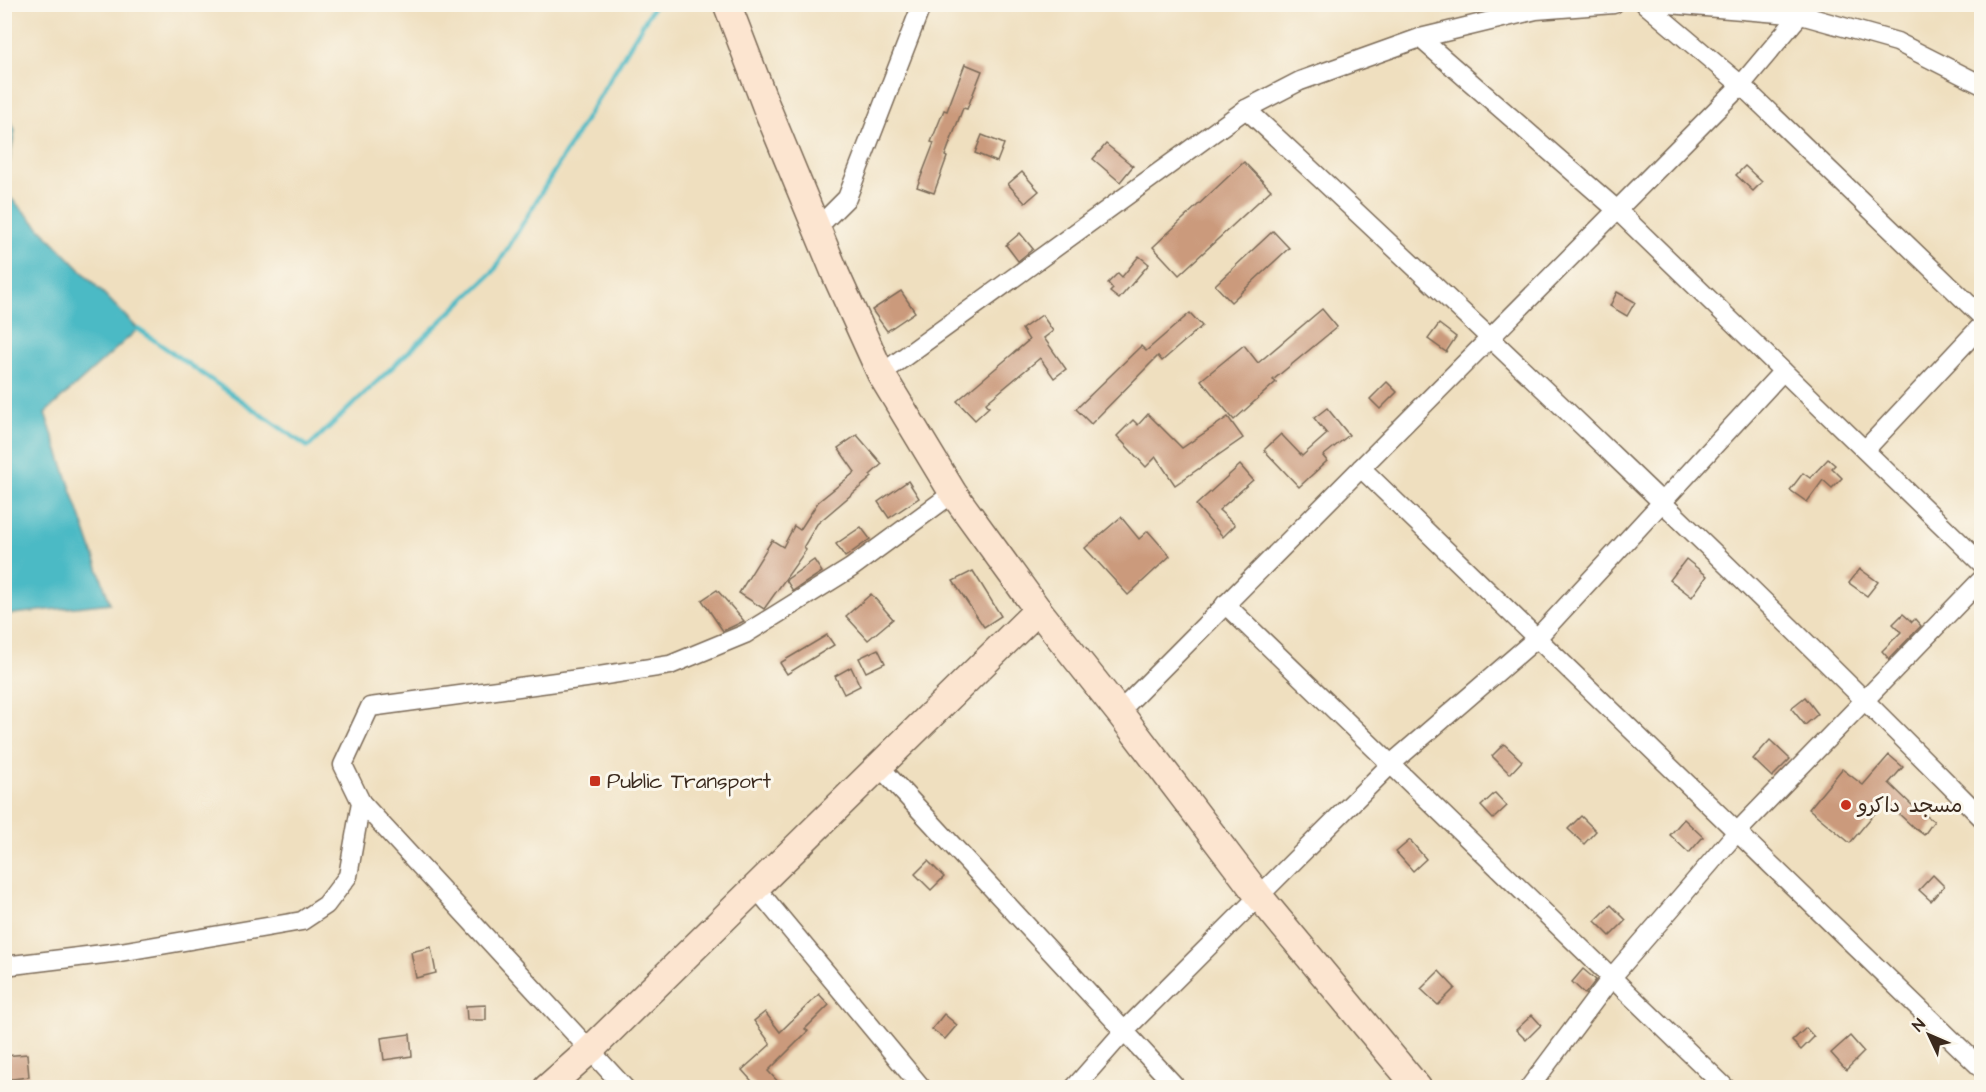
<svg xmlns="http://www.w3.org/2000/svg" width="1986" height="1092" font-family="'Architects Daughter','Playpen Sans Arabic',sans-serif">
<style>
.water{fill:#4cbac5;stroke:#447272;stroke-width:1.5}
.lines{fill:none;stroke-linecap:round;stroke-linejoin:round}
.stream{stroke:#4cbac5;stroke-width:4.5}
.building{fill:#cb9a7b}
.minor-casing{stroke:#7a6956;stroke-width:21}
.secondary-casing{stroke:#7a6956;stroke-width:30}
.minor{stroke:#fff;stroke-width:18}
.secondary{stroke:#fce5d0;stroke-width:27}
.poi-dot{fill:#c8321e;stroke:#fbf7ec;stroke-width:2}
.labels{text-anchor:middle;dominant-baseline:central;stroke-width:6;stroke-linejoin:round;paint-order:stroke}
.poi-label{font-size:21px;fill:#3b2a1e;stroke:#fbf7ec;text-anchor:start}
</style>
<rect width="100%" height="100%" fill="#fbf7ec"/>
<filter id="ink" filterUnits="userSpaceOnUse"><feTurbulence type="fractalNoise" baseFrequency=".0167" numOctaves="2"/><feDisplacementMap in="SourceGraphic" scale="12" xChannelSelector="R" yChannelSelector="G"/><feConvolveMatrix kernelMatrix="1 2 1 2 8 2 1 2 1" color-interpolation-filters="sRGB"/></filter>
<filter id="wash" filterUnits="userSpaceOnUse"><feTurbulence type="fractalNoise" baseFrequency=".008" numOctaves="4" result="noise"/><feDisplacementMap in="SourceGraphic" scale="24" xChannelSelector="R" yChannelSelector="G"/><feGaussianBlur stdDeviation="1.35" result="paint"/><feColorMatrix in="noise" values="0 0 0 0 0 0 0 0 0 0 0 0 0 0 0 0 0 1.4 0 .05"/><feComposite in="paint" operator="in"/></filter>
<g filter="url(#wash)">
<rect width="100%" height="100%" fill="#efdfbf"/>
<g class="water">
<path d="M5,112l10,18 -10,57z"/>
<path d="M4,191l134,138 -93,84 65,190 -105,12z"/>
</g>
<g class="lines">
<g class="stream">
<path d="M1972,4l10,5"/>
<path d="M138,329l170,118 186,-176 161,-267"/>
</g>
</g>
<g id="blocks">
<g class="building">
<path d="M965,64l17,7 -15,38 -4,-1 -18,48 2,1 -13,36 -17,-6 17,-44 -3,-1 13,-32 3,1z"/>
<path d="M982,135l22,9 -7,18 -22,-9z"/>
<path d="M1106,144l27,22 -13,16 -27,-23z"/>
<path d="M1244,162l27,28 -92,85 -26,-28z"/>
<path d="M1745,166l17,16 -9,9 -17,-16z"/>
<path d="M1022,172l17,19 -14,12 -17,-19z"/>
<path d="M1273,231l16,17 -58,54 -16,-17z"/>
<path d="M1020,233l13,16 -15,12 -12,-16z"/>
<path d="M1139,256l10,8 -30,35 -9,-7 3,-3 -5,-6 10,-10 4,4z"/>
<path d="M901,291l14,21 -28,19 -15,-21z"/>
<path d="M1617,292l18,10 -8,14 -17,-10z"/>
<path d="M1322,309l15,18 -64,53 3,2 -42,38 -33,-40 43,-35 14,18z"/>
<path d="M1190,313l12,13 -40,35 -4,-5 -67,68 -15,-15 65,-63 5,5z"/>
<path d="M1042,315l11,16 -9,7 22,31 -12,9 -14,-20 -54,45 3,4 -14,13 -18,-19 72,-61 -7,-11z"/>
<path d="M1439,324l17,13 -10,15 -18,-13z"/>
<path d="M1387,382l10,10 -17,17 -10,-10z"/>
<path d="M1327,408l22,27 -26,21 4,5 -28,26 -35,-37 17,-16 21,22 25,-22 -13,-16z"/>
<path d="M1148,414l34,34 46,-31 15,21 -68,47 -19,-28 -10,10 -29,-31 16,-16 5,5z"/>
<path d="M857,435l25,29 -12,11 2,2 -55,47 -13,22 2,4 -42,59 -25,-16 33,-53 11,7 11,-21 6,4 18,-28 37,-30 -17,-24z"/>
<path d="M1828,459l7,6 -3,3 10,10 -10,10 -9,-8 -16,22 -17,-12 13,-17 7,5z"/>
<path d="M1240,465l13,15 -34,30 16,15 -12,12 -27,-32z"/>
<path d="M908,481l11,17 -30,20 -11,-16z"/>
<path d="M1121,517l18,22 9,-8 22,25 -42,39 -43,-47z"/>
<path d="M861,527l9,12 -25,18 -9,-13z"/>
<path d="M1686,559l21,17 -15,21 -22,-17z"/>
<path d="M814,560l8,12 -29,19 -7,-11z"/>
<path d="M1860,569l18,13 -11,14 -18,-13z"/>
<path d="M973,571l28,45 -17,11 -31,-46z"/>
<path d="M717,590l27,31 -21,10 -21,-31z"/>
<path d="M871,594l22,25 -25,21 -22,-24z"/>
<path d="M1903,614l9,8 3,-3 6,7 -32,33 -7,-8 19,-19 -8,-8z"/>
<path d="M827,635l7,10 -47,29 -7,-11z"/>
<path d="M878,649l7,14 -19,9 -7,-14z"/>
<path d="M851,667l9,19 -16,8 -9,-18z"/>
<path d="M1805,697l13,17 -13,11 -14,-17z"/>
<path d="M1770,740l20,19 -18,18 -19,-18z"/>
<path d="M1504,744l18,17 -12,13 -18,-18z"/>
<path d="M1889,755l14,12 -14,16 27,26 18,12 -10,14 -12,-9 -27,-25 -35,42 -41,-34 33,-40 21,16z"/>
<path d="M1495,793l12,13 -14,13 -12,-13z"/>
<path d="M1581,816l15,15 -12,13 -16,-15z"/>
<path d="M1684,819l19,18 -14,16 -19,-18z"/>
<path d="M1410,840l16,19 -13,12 -17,-19z"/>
<path d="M928,861l16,16 -13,13 -16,-16z"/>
<path d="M1933,875l11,11 -13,15 -12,-11z"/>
<path d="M1611,905l15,15 -16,16 -15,-15z"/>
<path d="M431,947l5,26 -20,5 -5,-26z"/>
<path d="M1583,969l13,11 -11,14 -13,-12z"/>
<path d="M1439,971l16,17 -17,17 -17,-16z"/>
<path d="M819,994l10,11 -24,24 3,2 -40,40 16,17h-26l-16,-18 28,-25v-2l-16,-22 11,-9 15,20z"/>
<path d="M486,1005v15h-19l-1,-14z"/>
<path d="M944,1014l13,11 -12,14 -13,-10z"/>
<path d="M1532,1015l9,10 -15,15 -10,-10z"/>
<path d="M1806,1028l8,9 -13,13 -9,-9z"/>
<path d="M410,1034l2,22 -28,4 -3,-22z"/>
<path d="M1850,1036l14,16 -18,18 -15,-17z"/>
<path d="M27,1054l2,23 -25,3v-24z"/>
</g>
</g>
</g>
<g filter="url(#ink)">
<use href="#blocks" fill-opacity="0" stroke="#7a6956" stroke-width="1.5"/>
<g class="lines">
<defs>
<g id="minor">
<path d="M1645,4l96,81 241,232"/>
<path d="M1669,4l132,11 96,27 85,43"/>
<path d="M1420,38l197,172 365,354"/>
<path d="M1246,109c249,232 496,466 736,709"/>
<path d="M816,229l31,-31 75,-194"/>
<path d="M881,374l365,-265 54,-28 120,-43 116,-28 78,-6"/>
<path d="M1865,450l117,-125"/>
<path d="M1361,468l621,601"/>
<path d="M1225,604l501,484"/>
<path d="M1119,712l622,-627 68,-81"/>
<path d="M879,766l298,322"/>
<path d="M361,802l264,286"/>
<path d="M756,888l166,200"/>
<path d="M4,966l116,-14 182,-31 24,-16 22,-29 13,-74 -18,-37 27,-58 216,-29 84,-13 75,-31 106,-66 102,-75"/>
<path d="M1074,1088l51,-58 266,-266 146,-126 246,-267"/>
<path d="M1529,1088l83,-111 125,-145 245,-253"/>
</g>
<g id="secondary">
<path d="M727,4l39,102 70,169 45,99 72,119 85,117 81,102 139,183 160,193"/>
<path d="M547,1088l43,-38 448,-440"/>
</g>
</defs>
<use href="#minor" class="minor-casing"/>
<use href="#secondary" class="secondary-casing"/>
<use href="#minor" class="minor"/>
<use href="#secondary" class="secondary"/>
</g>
</g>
<g class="poi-dot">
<rect x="589" y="775" width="12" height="12" rx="3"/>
<circle cx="1846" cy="805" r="6"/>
</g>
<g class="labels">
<g class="poi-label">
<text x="607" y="781">Public Transport</text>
<text x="1858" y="805">مسجد داكرو</text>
</g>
</g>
<rect width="1986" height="1092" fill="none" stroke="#fbf7ec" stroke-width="24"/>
<g transform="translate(1929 1035) rotate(314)" stroke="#fbf7ec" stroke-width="4.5" paint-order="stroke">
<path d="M0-4.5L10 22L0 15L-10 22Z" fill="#3b2a1e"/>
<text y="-9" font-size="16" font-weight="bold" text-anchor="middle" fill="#3b2a1e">N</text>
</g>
</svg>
